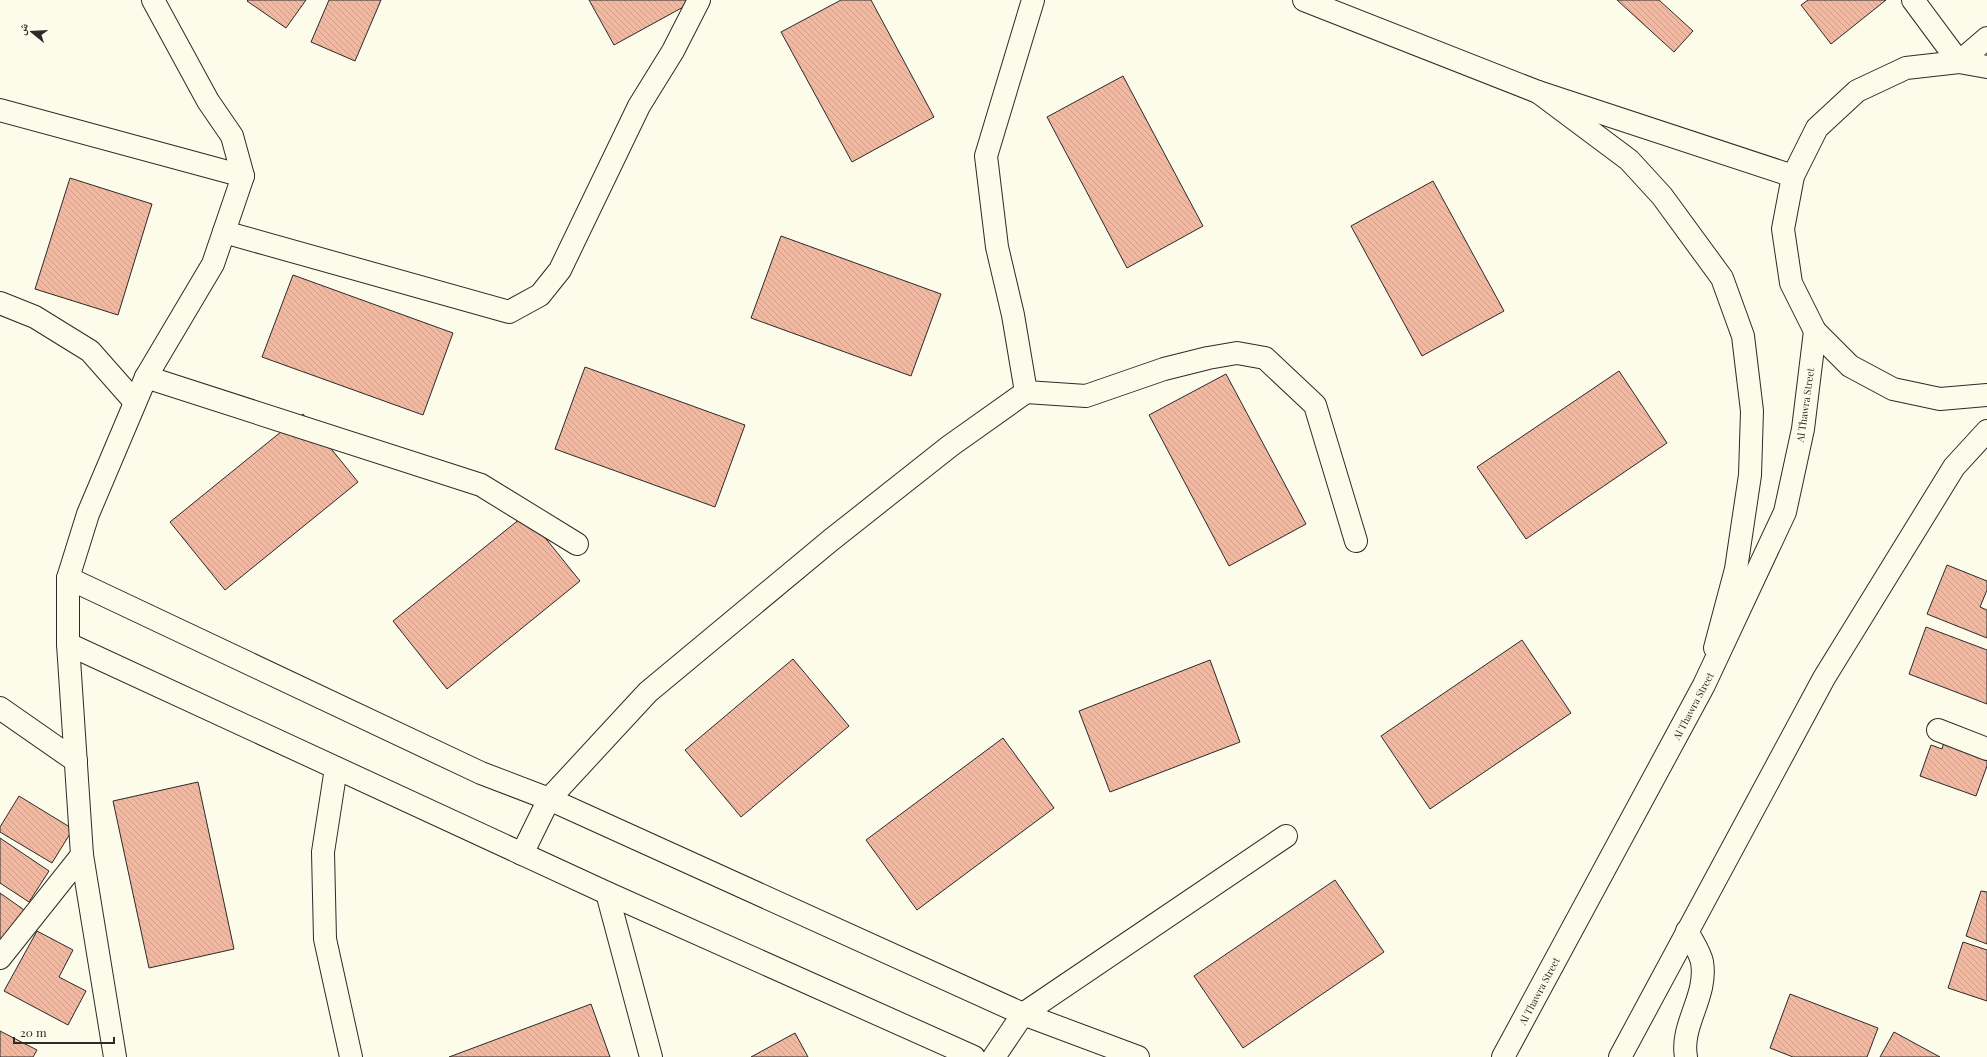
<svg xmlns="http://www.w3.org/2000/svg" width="1987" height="1057" font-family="'Playfair Display','Noto Naskh Arabic',serif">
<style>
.building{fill:url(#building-back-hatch);stroke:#2b2b2b}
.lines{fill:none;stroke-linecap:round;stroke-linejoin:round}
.street-casing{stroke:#2b2b2b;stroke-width:24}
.secondary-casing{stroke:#2b2b2b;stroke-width:24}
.street{stroke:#fdfbea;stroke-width:22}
.secondary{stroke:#fdfbea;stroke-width:22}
.labels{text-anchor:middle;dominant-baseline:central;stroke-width:3;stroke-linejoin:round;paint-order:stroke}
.street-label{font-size:10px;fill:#2b2b2b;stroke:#fdfbea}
</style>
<defs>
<pattern id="building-back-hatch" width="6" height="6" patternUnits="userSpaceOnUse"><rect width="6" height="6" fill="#f2b8a0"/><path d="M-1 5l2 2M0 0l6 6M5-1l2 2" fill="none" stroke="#d09e8a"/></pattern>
</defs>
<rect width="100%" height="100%" fill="#fdfbea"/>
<g class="building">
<path d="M248,0h58l-20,28 -39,-27z"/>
<path d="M329,0h52l-26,61 -44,-19z"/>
<path d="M589,0h107l-82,45z"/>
<path d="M841,0h30l63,117 -82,45 -71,-130z"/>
<path d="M1617,0h42l34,31 -19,21z"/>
<path d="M1808,0h78l-55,44 -30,-39z"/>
<path d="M1123,76l80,150 -76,42 -80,-151z"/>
<path d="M70,178l82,26 -34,111 -83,-26z"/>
<path d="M1433,181l71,130 -82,45 -71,-130z"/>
<path d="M781,236l160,58 -30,82 -160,-58z"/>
<path d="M293,275l160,58 -30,82 -161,-58z"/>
<path d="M585,367l160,58 -30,82 -160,-58z"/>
<path d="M1619,371l48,72 -141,96 -49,-72z"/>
<path d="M1226,374l80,150 -77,42 -80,-151z"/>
<path d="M303,414l55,68 -133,108 -55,-68z"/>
<path d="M526,514l54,67 -133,108 -54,-68z"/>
<path d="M1947,565l40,16v9l-7,17 7,3v28l-60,-24z"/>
<path d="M1926,627l61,23v54l-78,-30z"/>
<path d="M1522,640l49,73 -141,96 -49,-73z"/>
<path d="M793,659l56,67 -108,91 -56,-67z"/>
<path d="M1210,660l30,82 -130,50 -31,-81z"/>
<path d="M1946,735l41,15v16l-11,30 -56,-20 11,-31 11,4z"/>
<path d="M1003,738l51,70 -137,102 -51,-70z"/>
<path d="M198,782l36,167 -85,19 -36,-167z"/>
<path d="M19,796l54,33 -21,34 -52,-31v-5z"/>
<path d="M0,838l49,33 -20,31 -29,-19z"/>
<path d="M1335,880l49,72 -141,96 -49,-72z"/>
<path d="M1981,891l6,1v52l-21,-8z"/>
<path d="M0,893l27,19 -27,35z"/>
<path d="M37,931l36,19 -14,27 27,14 -18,34 -64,-34z"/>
<path d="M1963,942l24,8v51l-39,-13z"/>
<path d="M1790,994l88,34 -11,29h-74l-23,-9z"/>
<path d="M591,1004l19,53h-161z"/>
<path d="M0,1031l37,19 -4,7h-33z"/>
<path d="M1894,1032l46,25h-60z"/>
<path d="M795,1033l13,24h-57z"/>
</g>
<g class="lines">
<defs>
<g id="street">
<path d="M1304,0l234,92 255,84"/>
<path d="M1913,0l46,62 28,-24"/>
<path d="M1538,92l91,68 33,36 60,82 21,58 9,75 -2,64 -14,94 -21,79"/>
<path d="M0,110l243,66"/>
<path d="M224,232l285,80 31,-17 20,-25 79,-164 34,-55 26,-51"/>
<path d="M0,303l35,14 55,34 45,51"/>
<path d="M146,377l335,108 96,59"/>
<path d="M1026,392l60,4 78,-27 44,-11 29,-5 28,5 50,47 41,136"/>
<path d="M68,578l413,195 68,26 474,215 115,43"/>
<path d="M68,644l539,249 367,164"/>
<path d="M0,708l76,53"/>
<path d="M1938,730l49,19"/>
<path d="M336,768l-13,84 2,87 26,118"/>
<path d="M522,854l27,-55 99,-107 183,-152 119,-94 76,-54 -13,-77 -16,-68 -11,-91 47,-156"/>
<path d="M607,893l44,164"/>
<path d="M0,958l82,-103"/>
<path d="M115,1057l-33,-202 -14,-211v-66l20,-64 58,-137 67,-113 30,-88 -11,-40 -24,-35 -55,-101"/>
<path d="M994,1057l29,-43 263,-178"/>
<path d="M1686,1057c-6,-32 22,-61 16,-95 -2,-10 -10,-21 -15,-31"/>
</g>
<g id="secondary">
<path d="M1987,67l-28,-5 -53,6 -49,23 -40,37 -24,48 -10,53 8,54 24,48 35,35 43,23 47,10 47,-4"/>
<path d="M1503,1057l201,-372 81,-173 18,-83 12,-98"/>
<path d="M1620,1057l204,-379 130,-211 33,-36"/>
</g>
</defs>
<use href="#street" class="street-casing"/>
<use href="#secondary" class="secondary-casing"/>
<use href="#street" class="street"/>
<use href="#secondary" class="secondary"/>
</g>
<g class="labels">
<g class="street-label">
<text transform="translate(1805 405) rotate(-82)">Al Thawra Street</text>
<text transform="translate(1693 706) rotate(-62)">Al Thawra Street</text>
<text transform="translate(1539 991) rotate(-62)">Al Thawra Street</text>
</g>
</g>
<g transform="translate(32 32) rotate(288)" stroke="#fdfbea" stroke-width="3" paint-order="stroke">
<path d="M0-3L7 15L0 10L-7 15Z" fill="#2b2b2b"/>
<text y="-6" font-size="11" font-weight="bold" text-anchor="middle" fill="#2b2b2b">ش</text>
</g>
<path d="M14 1037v6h100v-6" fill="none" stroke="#2b2b2b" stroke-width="2"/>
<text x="20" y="1037" font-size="12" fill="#2b2b2b" stroke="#fdfbea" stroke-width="3" paint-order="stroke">20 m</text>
</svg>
